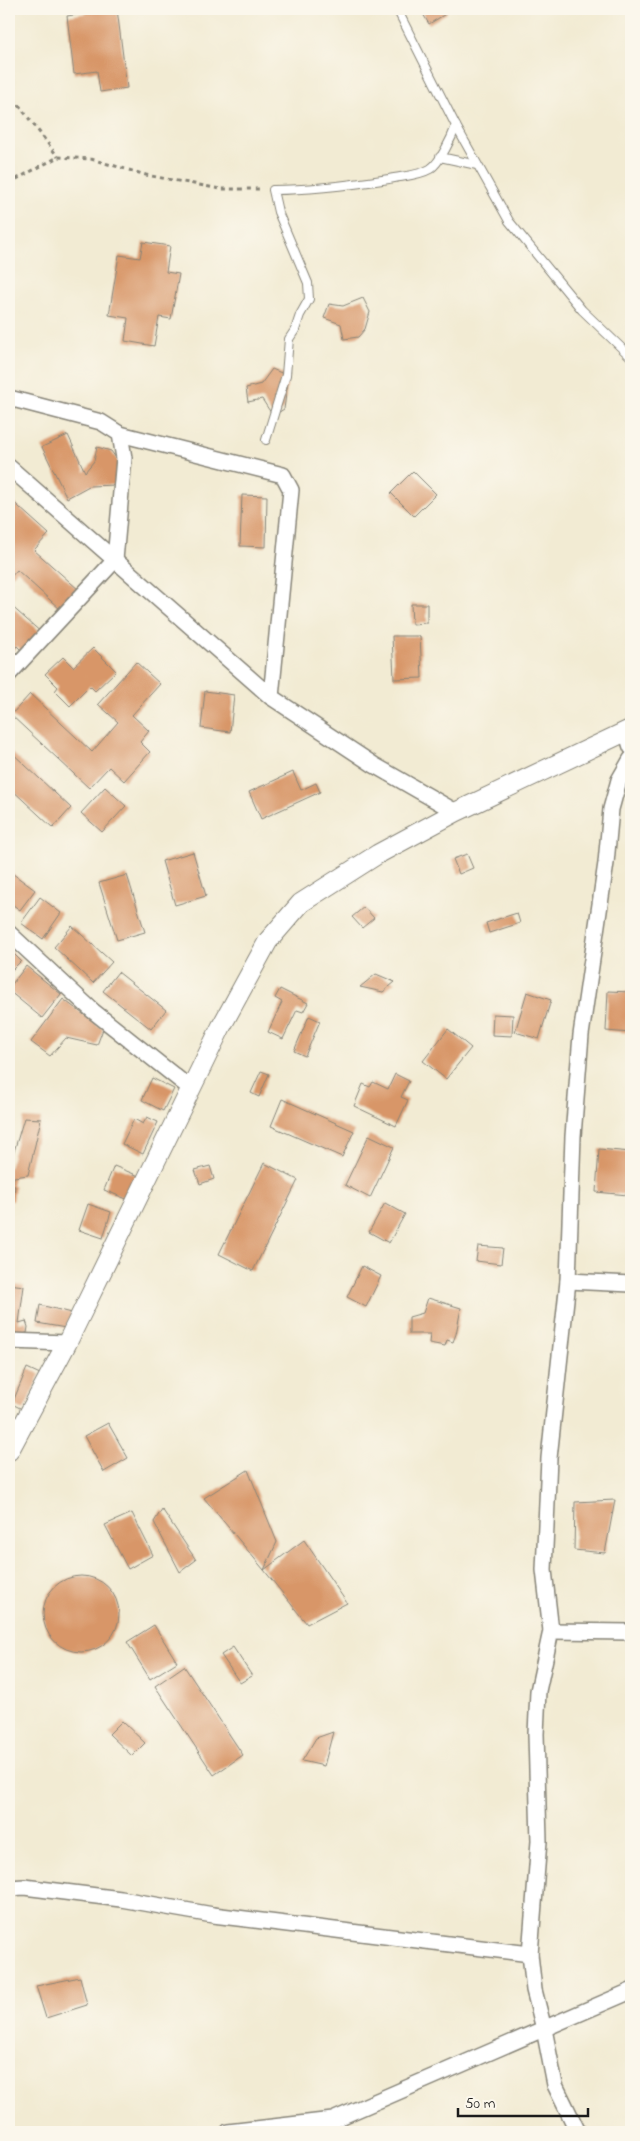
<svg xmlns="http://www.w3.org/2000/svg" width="640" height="2141" font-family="'Indie Flower',sans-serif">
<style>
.building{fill:#d89667}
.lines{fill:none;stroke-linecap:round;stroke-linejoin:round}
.service-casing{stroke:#878478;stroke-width:10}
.minor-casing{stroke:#878478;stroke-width:18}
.tertiary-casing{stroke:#878478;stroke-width:21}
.path{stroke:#878478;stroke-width:3;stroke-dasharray:4 4;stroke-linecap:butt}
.service{stroke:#fff;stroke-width:8}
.minor{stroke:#fff;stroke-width:15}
.tertiary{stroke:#fff;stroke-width:19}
</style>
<rect width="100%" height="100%" fill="#fbf7ec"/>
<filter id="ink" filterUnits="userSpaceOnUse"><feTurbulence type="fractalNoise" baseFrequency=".02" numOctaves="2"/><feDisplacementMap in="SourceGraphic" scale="10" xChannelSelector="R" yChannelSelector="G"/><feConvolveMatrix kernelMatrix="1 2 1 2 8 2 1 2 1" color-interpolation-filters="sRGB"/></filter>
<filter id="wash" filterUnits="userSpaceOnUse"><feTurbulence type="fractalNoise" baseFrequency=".0096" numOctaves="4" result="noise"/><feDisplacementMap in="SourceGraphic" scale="20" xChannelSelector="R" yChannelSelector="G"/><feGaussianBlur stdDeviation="1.12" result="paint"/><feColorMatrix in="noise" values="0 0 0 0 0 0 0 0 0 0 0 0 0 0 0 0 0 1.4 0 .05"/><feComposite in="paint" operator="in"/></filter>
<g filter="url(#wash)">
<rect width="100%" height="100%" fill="#f2ebd3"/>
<g id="blocks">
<g class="building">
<path d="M86,9h31l10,79 -27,4 -3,-21 -23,3 -7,-58 20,-3z"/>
<path d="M420,9h25l2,4 -18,11z"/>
<path d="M143,242l27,4 -4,26 13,2 -8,45 -12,-2 -5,29 -29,-5 3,-23 -19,-3 10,-60 21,3z"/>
<path d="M363,298l7,14 -5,17 -7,8 -14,2 -3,-15 -17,-6 5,-14 14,2z"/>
<path d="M272,369l14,6 1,12 -3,22 -11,7 -11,-17 -14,3 -2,-14 15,-4z"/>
<path d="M68,435l17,37 9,-11 3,-14 14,4 13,18 -8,16 -27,1 -22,12 -25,-51z"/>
<path d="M413,471l23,23 -22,22 -23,-23z"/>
<path d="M242,495l25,1 -1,51 -26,-1z"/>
<path d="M9,498l40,36 -15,16 45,40 -18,20 -44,-40 -8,9z"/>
<path d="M9,604l34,30 -18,20 -8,-8 -8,9z"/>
<path d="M411,604h16v19l-15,1z"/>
<path d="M392,636h28l2,42 -28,1z"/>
<path d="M93,648l23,23 -21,20 -5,-5 -20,20 -15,-15 3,-4 -13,-13 18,-17 10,10z"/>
<path d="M136,662l24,22 -28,31 17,16 -9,11 10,10 -26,29 -15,-14 -20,21 -78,-73 19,-21 62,58 26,-30 -20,-18z"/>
<path d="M205,691l29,4 -4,37 -29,-4z"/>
<path d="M9,750l62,58 -18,20 -44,-41z"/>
<path d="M293,772l8,18 15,-7 4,9 -59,27 -12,-27z"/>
<path d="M105,787l21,19 -24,26 -21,-19z"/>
<path d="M193,852l13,44 -31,9 -13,-44z"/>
<path d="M467,854l6,14 -14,6 -6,-15z"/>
<path d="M9,871l26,19 -15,20 -11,-8z"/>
<path d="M127,875l18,57 -28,8 -18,-57z"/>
<path d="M40,897l21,16 -18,26 -22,-16z"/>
<path d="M364,907l10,11 -12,10 -10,-11z"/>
<path d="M517,913l3,10 -31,10 -3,-10z"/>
<path d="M72,926l40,36 -19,21 -39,-36z"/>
<path d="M9,949l12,12 -12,12z"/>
<path d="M26,966l35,28 -19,24 -33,-27v-3z"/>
<path d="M118,972l48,38 -15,19 -48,-38z"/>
<path d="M376,974l19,8 -12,10 -23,-5z"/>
<path d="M280,989l28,14 -5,9 -6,-2 -14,29 -15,-7 14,-30 -7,-4z"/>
<path d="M608,991l23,1v41l-25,-2z"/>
<path d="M527,992l24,8 -12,39 -24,-7z"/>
<path d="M63,999l40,30 -6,16 -31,-7 -16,18 -19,-14z"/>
<path d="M493,1014l20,1 -1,21 -20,-1z"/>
<path d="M309,1016l11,5 -15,35 -11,-5z"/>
<path d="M448,1029l23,19 -25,31 -23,-18z"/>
<path d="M261,1071l8,3 -10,23 -8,-4z"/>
<path d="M395,1074l14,7 -8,16 7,3 -12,26 -42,-20 9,-22 7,3 3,-5 15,7z"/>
<path d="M152,1078l22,11 -11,22 -21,-11z"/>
<path d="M282,1099l72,32 -12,26 -71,-31z"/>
<path d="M147,1117l11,5 -15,32 -21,-10 12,-25 9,5z"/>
<path d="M24,1118l17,1 -13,56 -14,2 -2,9h3l-2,15h-4v-33z"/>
<path d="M369,1135l25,12 -24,51 -25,-13z"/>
<path d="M599,1149l32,3 -3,43 -32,-3z"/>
<path d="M264,1163l34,17 -45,91 -34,-17z"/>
<path d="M114,1166l25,10 -10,24 -25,-10z"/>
<path d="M210,1166l4,13 -14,5 -5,-14z"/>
<path d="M385,1203l20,11 -16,29 -20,-11z"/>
<path d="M88,1204l23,8 -8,26 -24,-8z"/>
<path d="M478,1246l25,2 -2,16 -25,-3z"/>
<path d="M362,1266l19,10 -15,31 -19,-10z"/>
<path d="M9,1284l15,2 -5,37 7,-2 2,6 -1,6 -15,3 -3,-7z"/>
<path d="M428,1298l33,10 -5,26 -3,8 -6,-2 -2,6 -16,-3 1,-9h-21v-17l14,-4z"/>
<path d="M40,1305l32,8 -6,15 -29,-5z"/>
<path d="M27,1368l13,6 -16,36 -12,-6z"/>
<path d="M108,1423l20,35 -24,14 -20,-36z"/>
<path d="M248,1470l29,72 -13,28 -60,-72z"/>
<path d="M615,1500l-10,53 -31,-3 1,-48z"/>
<path d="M162,1509l34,51 -16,12 -26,-50z"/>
<path d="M132,1513l21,42 -25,14 -23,-44z"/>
<path d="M304,1540l43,63 -40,21 -43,-54z"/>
<circle cx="81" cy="1614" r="38"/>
<path d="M154,1625l23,37 -27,17 -23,-37z"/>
<path d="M233,1647l19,29 -12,7 -19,-28z"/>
<path d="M184,1666l59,89 -29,20 -59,-89z"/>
<path d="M122,1721l23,22 -13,13 -23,-22z"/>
<path d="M333,1732l-9,34 -22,-5 14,-23z"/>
<path d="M80,1977l7,28 -41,13 -10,-32z"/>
</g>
</g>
</g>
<g filter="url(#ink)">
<use href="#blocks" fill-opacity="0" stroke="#878478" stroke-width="1"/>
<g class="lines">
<defs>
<g id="service">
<path d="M397,9l59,117 53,95 73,89 49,47"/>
<path d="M440,157l37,8"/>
<path d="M266,440l20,-65 3,-36 6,-9 5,-15 9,-16 -1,-16 -30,-71 -5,-22c38,0 77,-5 116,-11 13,-3 29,-3 41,-10 10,-6 22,-32 26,-43"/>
</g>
<g id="minor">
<path d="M9,398l92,24 19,12 4,24 -9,102 -106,114"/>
<path d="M120,434l163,41 8,15 -20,207"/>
<path d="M9,467l262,230 103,68 82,47"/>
<path d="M626,731l5,16"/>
<path d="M9,933l84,78 98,78"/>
<path d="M568,1281l63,3"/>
<path d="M9,1341l58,2"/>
<path d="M551,1631l80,1"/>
<path d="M9,1888l15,-1 97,12 92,16 317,39"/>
<path d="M228,2132l105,-12 298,-129"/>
<path d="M578,2132l-23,-47 -11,-56 -10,-39 -4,-36 9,-113 -3,-107 2,-43 13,-60 -7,-61 5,-112 19,-177 5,-145 8,-101 25,-172 5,-54 8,-29 12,-21"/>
</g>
<path id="tertiary" d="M9,1451l58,-108 154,-316 47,-86 33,-38 77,-49 78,-42 175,-83"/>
</defs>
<use href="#service" class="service-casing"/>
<use href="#minor" class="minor-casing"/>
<use href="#tertiary" class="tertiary-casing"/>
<g class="path">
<path d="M9,92l49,65"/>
<path d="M9,183l49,-26 33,2 55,16 74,14h42"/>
</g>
<use href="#service" class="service"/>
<use href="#minor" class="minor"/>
<use href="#tertiary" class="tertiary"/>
</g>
</g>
<rect width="640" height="2141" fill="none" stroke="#fbf7ec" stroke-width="30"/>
<path d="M458 2108v8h130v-8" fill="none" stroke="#1c1c1c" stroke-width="2.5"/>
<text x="465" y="2108" font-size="15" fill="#1c1c1c" stroke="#fbf7ec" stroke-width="4" paint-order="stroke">50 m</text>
</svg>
